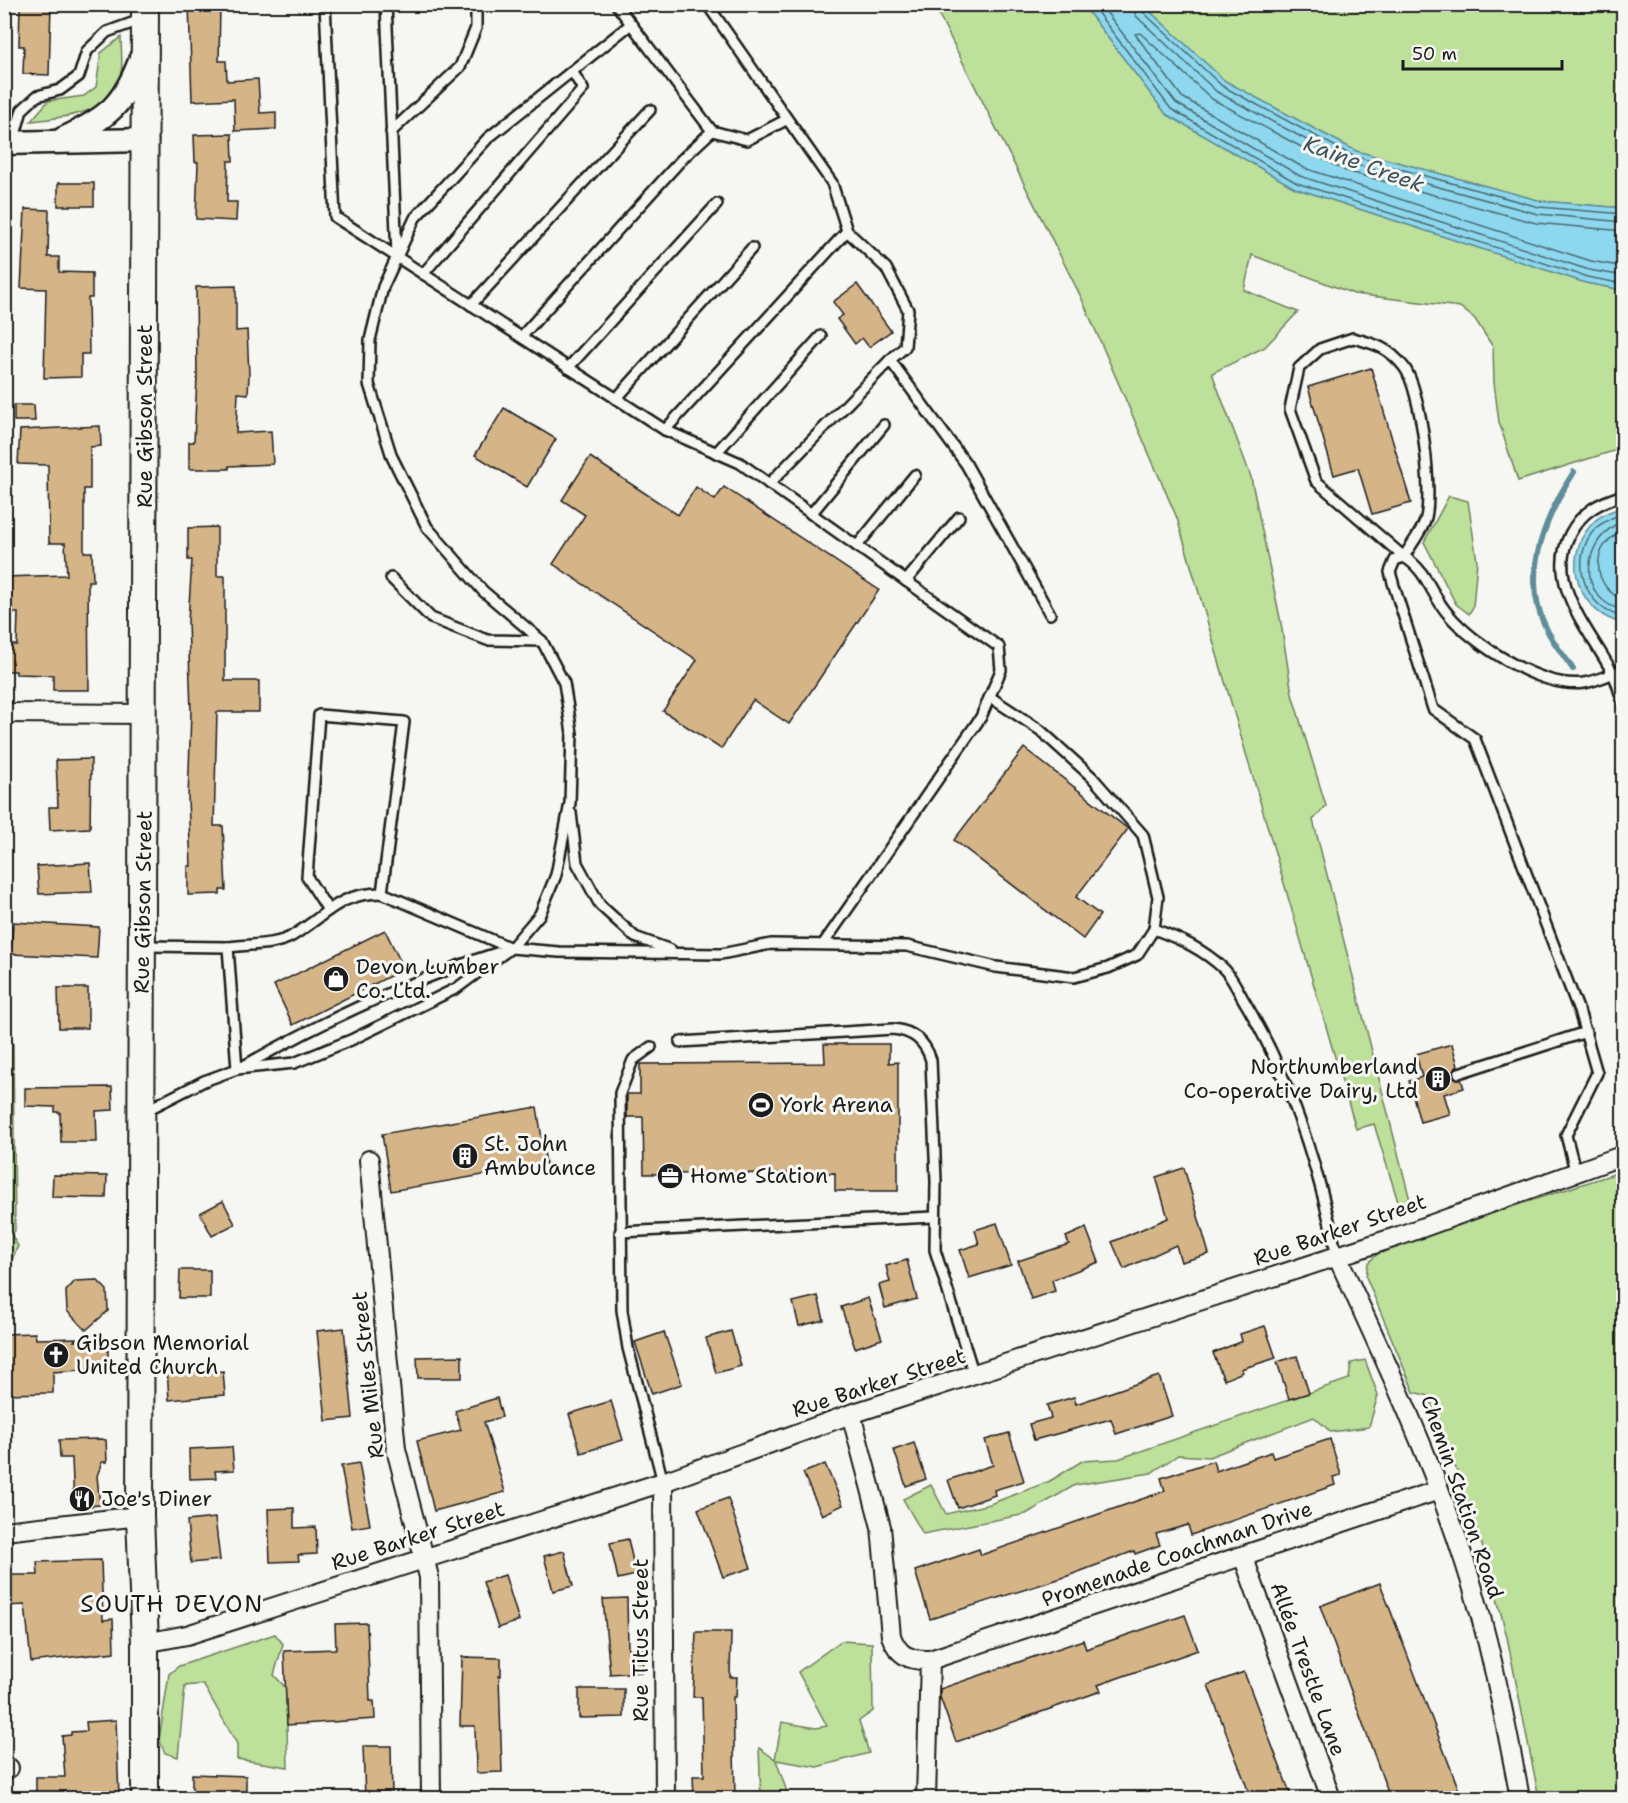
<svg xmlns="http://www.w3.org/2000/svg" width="1628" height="1803" font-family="'Shantell Sans',sans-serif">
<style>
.green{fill:#bde09a;stroke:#6c7e5b;stroke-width:1.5}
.water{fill:#8dd8ee;stroke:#608d9a;stroke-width:1.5}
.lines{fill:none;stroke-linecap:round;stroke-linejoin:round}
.shore{stroke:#496770;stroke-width:1.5}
.stream{stroke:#608d9a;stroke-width:6}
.building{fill:#d5b488;stroke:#1c1c1c;stroke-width:1.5}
.service-casing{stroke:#1c1c1c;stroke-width:14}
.minor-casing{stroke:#1c1c1c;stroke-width:22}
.tertiary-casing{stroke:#1c1c1c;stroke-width:27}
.secondary-casing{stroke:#1c1c1c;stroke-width:30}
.service{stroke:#f6f6f2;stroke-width:9}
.minor{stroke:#f6f6f2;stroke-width:18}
.tertiary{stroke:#f6f6f2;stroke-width:22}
.secondary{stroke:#f6f6f2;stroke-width:26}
.labels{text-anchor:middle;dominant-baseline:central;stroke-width:6;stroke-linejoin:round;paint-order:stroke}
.street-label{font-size:21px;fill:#1c1c1c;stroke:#f6f6f2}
.poi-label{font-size:21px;fill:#1c1c1c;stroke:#f6f6f2;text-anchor:start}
.water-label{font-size:22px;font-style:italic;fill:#3e545b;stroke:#f6f6f2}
.quarter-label{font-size:24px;letter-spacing:1.5px;fill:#1c1c1c;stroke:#f6f6f2}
</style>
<rect width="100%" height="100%" fill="#f6f6f2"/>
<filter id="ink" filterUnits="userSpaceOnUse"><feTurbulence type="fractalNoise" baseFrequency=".0167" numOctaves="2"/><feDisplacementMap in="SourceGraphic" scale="12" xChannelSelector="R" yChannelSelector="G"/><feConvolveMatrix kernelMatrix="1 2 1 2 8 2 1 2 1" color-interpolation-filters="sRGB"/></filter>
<g filter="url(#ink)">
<g class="green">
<path d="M934,5h149l83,109 129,74 291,95 37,7v158l-105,33 -19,-59 -5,-39 -1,-36 -18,-28 -15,-12 -106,-13 -102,-39 -8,35 54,22 -33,35 -53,26 39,104 30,146 11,71 34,112 -13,14 97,380 -11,5 -25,-81 -18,5 -179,-611 -96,-221z"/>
<path d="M1143,5h480v203l-82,-7 -185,-50 -131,-70z"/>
<path d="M121,37c0,13 2,26 0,38 -5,39 -60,43 -90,46l17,-20 36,-5 12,-9 5,-34z"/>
<path d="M1449,496l19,5 9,60 -4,46 -4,7 -13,-10 -32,-62z"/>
<path d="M5,1043h8l2,188 -4,3 7,12 -8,18 -5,3z"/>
<path d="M1623,1171l1,538 -4,6 4,20 -1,63h-84l-32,-161 -18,-70 -22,-68 -38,-103 -15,-4 -48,-115 2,-14 16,-15z"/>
<path d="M1365,1360l13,35 -9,32 -38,5 -17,-15 -105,40 -31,-2 -27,18 -76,12 -49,29 -103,20 -20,-35 28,-14 15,29 44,-10 60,-23 32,-20 36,-2 231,-80 2,-16z"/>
<path d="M275,1634l8,10 -9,31 12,13 2,79 -51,-8v-15l-34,-60 -18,2 -7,71 -13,-4 -6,-13 10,-66 10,-8z"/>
<path d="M841,1641l31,2 1,68 -14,10 10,32 -52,14 -41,-7 13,38h-28l-2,-50 16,11 7,-37 34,6 11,-2 -29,-54z"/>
</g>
<g class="water">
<path d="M1083,5h60l82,76 131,70 185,50 82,7v82l-37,-7 -291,-95 -129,-74z"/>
<path d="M1623,507h1l-1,116c-44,-8 -63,-64 -32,-98 8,-10 20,-14 32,-18z"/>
</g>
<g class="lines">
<g class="shore">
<path d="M1091,4l80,105 126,74 290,94 37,7"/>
<path d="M1100,4l76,99 124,73 289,94 35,6"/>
<path d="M1132,4l4,12 81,76 133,71 188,51 86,8"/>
<path d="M1140,4l2,7 80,75 131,70 186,51 85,7"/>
<path d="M1624,231l-88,-8 -190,-52 -134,-72 -72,-66 -5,1 47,63 122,71 287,93 33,6"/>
<path d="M1624,513c-11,4 -21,8 -29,16 -27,30 -11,81 29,88"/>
<path d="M1624,521c-43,15 -49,80 0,89"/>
<path d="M1624,531c-35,12 -33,57 0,69"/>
</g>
<path class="stream" d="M1573,669c-8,-12 -19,-25 -26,-39 -28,-53 -2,-113 27,-158"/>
</g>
<g class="building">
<path d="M20,4h31l-2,71 -26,-1 1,-28h-5z"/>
<path d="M189,4h31l-1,57h7l1,20 31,-2 2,34 16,-1v17l-41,2 -1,-32 -42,2z"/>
<path d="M232,134l1,27h-5l-1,41h10l-1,19 -40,-2 2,-57h-3l-1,-27z"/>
<rect x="58" y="183" width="36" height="23"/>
<path d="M25,209l24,1 -1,47h11v15l33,1v25h-4l1,56h-8v23l-37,1 2,-89 -25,-1z"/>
<path d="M857,284l34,47 -22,16 -7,-9 -7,6 -18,-25 6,-4 -10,-13z"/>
<path d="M236,286v45l11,-1 2,45 -1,19 -10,-1 -2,40 35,-2 2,33 -44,2v3h-40v-27h5l3,-65 -1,-90z"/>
<path d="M1371,368l40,135 -39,11 -14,-46 -24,7 -26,-88z"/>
<path d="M14,405h20l1,16h-21z"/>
<path d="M504,408l52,31 -29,48 -52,-32z"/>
<path d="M100,426l1,20 -11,1v42h-6v63h8l1,29h-5l1,109h-36v-15l-37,-1v-3h-12v-26h13l1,-32h-14v-36l63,-2 -2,-32h-16l-1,-78 -30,-1 2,-34z"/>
<path d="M590,457l88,58 18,-28 19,13 9,-13 155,103 -90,134 -36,-24 -32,49 -58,-38 34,-51 -144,-96 32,-49 -23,-15z"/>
<path d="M217,527v49h8v105h34v31h-42l-3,114h9l3,64h-6v4l-32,1v-29h3l-3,-67 3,-87 -3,-91 4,-61h-4v-32z"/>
<path d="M1024,748l104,81 -52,68 24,18 -17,24 -129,-99z"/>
<path d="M91,759l-1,69 -40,2 -1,-23h9l-2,-47z"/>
<path d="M90,863l2,29 -53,2 -2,-28z"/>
<path d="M13,922l86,5 -2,31 -86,-4z"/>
<path d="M385,930l19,39 -111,56 -19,-40z"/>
<path d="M58,988h30v40h-29z"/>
<path d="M824,1044h65v19l9,-1v129h-63v-18l-191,1 -1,-57h-16v-23h13v-30l185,-1z"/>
<path d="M1452,1044l6,22 -6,8 3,4 6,1 3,9 -20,6 6,20 -30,8 -11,-41 13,-4 -6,-23z"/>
<path d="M112,1087l1,23 -17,1 1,31h-36l-1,-30h-5v-5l-30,-1v-18z"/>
<path d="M537,1107l9,57 -155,27 -9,-57z"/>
<path d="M1184,1168l25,86 -28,8 -5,-17 -52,24 -12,-27 56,-24 -12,-41z"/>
<path d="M53,1175l54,1 -1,22 -54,-1z"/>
<path d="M223,1201l12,23 -23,12 -12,-23z"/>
<path d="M997,1223l14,42 -42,13 -9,-28 19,-6 -4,-14z"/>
<path d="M1086,1228l13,34 -47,18 3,11 -24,8 -13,-38 51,-17 -3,-7z"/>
<path d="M907,1260l10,39 -32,9 -6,-23 11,-3 -4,-16z"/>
<path d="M180,1270h30v28h-31z"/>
<path d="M97,1280l10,10 1,21 -22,19 -19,-19 -1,-20 9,-10z"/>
<path d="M818,1296l6,24 -25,6 -6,-24z"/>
<path d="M868,1298l14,41 -27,9 -14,-41z"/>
<path d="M1265,1326l11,32 -35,11 2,3 -19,8 -11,-27 29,-12 -2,-7z"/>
<path d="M344,1328l9,90 -27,3 -9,-90z"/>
<path d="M731,1331l10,35 -25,7 -10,-35z"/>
<path d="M664,1332l18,52 -30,10 -17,-52z"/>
<path d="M35,1333l1,6 41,-1 -3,3h34v27l-55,4v21l-49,1v-60z"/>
<path d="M462,1356v22h-44l-1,-21z"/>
<path d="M1297,1356l12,37 -20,6 -12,-37z"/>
<path d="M201,1365l1,8 21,-2 2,24 -56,5 -2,-32z"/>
<path d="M1159,1376l13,40 -56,18 -5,-15 -77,21 -5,-16 22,-6 -4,-13 27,-8 2,7z"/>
<path d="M497,1398l5,19 -18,5 21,70 -71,19 -17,-70 44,-11 -6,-19z"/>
<path d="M611,1401l12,39 -42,13 -12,-39z"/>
<path d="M1009,1433l15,48 -30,9 1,5 -37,13 -10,-28 45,-15 -8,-25z"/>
<path d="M101,1439l5,1 1,22h-5l-5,14 3,29 -26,2 -2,-49h-12l-1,-18z"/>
<path d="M1330,1439l11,36 -8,2 2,8 -144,50 -3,-10 -32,9 4,11 -25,9 -1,-3 -69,26 -135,42 -15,-48 64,-22 2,6 184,-64 -4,-13 52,-17 3,10 55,-19 2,6z"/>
<path d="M914,1443l12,36 -20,7 -12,-36z"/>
<path d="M232,1447l2,23 -19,1 1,7 -26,1 -1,-30z"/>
<path d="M359,1463l11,62 -18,3 -11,-62z"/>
<path d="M825,1464l18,41 -21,10 -19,-42z"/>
<path d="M728,1498l23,70 -28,9 -25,-68z"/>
<path d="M294,1508v20l22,-1 1,27 -19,1 1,6 -29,1 -2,-53z"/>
<path d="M215,1518l5,42 -29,3 -4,-42z"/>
<path d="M628,1539l8,36 -18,4 -8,-36z"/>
<path d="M564,1551l9,35 -20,5 -9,-35z"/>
<path d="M101,1560l2,60 10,-1 1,33 -83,10 -6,-57 -21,1v-31h34l-1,-13z"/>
<path d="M505,1575l14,46 -21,7 -15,-46z"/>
<path d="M1380,1583l82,215h-72l-70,-192z"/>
<path d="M627,1598l1,51 14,-1 1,24 -33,2 -7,-75z"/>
<path d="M1185,1615l13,35 -100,35 3,6 -145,51 -16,-45v-8l143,-49 3,9z"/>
<path d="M367,1623l3,78h4l1,18 -88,6 -3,-74 52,-2 -1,-25z"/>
<path d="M696,1632h35l-1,45h7l-1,20h-3l2,101h-41l-1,-22h11l-2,-79h-9z"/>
<path d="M462,1657l39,1v18h-2l3,96 -26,1 -1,-47h-15z"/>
<path d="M1244,1672l48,126h-41l-43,-113z"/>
<path d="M579,1689h45v28l-45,1z"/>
<path d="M116,1720l3,77 -83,1v-21h29l-3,-41 9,-1v-3l16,-1 -1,-9z"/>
<path d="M363,1746h28l1,52h-27z"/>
<path d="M192,1774l54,2v22h-54z"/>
</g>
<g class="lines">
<defs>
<g id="service">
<path d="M325,4l10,213 330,213 75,33 259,184 2,23 -20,47 -157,226"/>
<path d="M386,4l11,251"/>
<path d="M616,4l96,127 35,9 39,-20"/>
<path d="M707,4l125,179 15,48 39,37 22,42 -3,37 -15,13 76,104 84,150"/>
<path d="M391,132l69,-65 16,-39v-24"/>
<path d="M13,142l9,-32 15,-14 23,-6 19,-14 8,-25 20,-19 36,-13"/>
<path d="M423,274l160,-185 -11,-18"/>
<path d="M471,305l179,-195"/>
<path d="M521,337l161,-178 30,-28"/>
<path d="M1353,338c23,6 36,10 51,29 17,21 30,129 21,154 -5,13 -15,25 -21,36l-88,-76 -26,-72 9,-41 21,-19z"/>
<path d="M568,368l149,-164"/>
<path d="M616,399l136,-151"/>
<path d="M665,430l182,-199"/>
<path d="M716,453l105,-117"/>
<path d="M769,484l121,-124"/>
<path d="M1624,495c-24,7 -42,16 -54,39 -25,50 20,96 42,138 6,10 8,24 12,35"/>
<path d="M811,514l73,-89"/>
<path d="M857,546l58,-71"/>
<path d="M391,578l40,40 56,22 55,1"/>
<path d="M906,581l53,-64"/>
<path d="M571,813l6,50 23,42 35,32 36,13"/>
<path d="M328,910l-21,-33 12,-162 85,7 -22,171"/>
<path d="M1154,929c26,10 49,20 70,40 9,9 15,24 22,35 45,76 73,165 91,252"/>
<path d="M228,947c19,-3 48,-1 64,-11 34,-20 46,-43 90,-43l129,55 48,4 162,2 50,-10 136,2 89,21 78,10 34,-9 29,-13 17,-26 4,-32 -15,-62 -51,-58 -52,-47 -50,-33"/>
<path d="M680,1042l213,-13c20,2 32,12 38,31l5,121 -1,69 39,125"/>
<path d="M651,1047l-18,13 -13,33 2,217 6,38 35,134"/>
<path d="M242,1067c83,-47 170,-88 261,-116"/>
<path d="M237,1069l57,-6 57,-23 106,-52 54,-40 29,-34 16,-39 14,-72 2,-70 -8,-50 -22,-42 -59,-50 -56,-64 -35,-70 -23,-73 1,-44 13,-53 32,-69 73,-80 143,-114"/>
<path d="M1459,1073l127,-41"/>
<path d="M143,1112l61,-31 33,-12 -9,-122 -83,-1"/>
<path d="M1575,1170l-9,-35 31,-62 -17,-59 -105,-275 -42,-30 -39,-123 -4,-14 5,-12 9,-3c23,13 27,38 44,57 26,31 94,75 136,69 13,-2 27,-9 40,-14"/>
<path d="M620,1232l314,-15"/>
</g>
<g id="minor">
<path d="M4,713l140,1"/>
<path d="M369,1160l27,289 33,128 2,221"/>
<path d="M1337,1256c47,101 94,201 128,307 25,76 40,157 55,235"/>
<path d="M851,1414l30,113 10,109c7,19 18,25 39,24l-4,138"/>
<path d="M663,1482l2,316"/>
<path d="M4,1531l136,-15"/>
<path d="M1243,1556l88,242"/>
<path d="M145,1643l42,-8 476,-153 188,-68 548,-178 225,-81"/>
<path d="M930,1660l509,-170"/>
<path d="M4,1769l5,-1"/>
</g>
<g id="tertiary">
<path d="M63,139c46,-22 61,-34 79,-83"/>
<path d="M4,143l142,-3"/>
</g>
<path id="secondary" d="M145,4l-5,1512 5,127v155"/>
</defs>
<use href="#service" class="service-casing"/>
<use href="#minor" class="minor-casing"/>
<use href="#tertiary" class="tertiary-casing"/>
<use href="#secondary" class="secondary-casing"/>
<use href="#service" class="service"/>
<use href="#minor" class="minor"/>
<use href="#tertiary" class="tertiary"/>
<use href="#secondary" class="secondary"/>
</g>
</g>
<defs>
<symbol id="shop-disc" viewBox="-11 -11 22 22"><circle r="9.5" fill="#1c1c1c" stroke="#f6f6f2"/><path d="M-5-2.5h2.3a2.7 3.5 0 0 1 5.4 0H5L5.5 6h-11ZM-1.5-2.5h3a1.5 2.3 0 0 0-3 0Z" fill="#fff"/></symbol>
<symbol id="building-disc" viewBox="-11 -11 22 22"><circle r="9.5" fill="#1c1c1c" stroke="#f6f6f2"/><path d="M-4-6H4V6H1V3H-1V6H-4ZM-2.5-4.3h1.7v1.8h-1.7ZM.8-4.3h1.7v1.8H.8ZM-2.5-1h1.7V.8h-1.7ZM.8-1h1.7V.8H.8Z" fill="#fff"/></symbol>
<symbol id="stadium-disc" viewBox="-11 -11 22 22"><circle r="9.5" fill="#1c1c1c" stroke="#f6f6f2"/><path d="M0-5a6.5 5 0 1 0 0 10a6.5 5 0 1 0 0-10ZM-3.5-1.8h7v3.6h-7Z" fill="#fff"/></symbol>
<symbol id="office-disc" viewBox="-11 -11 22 22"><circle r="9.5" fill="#1c1c1c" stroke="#f6f6f2"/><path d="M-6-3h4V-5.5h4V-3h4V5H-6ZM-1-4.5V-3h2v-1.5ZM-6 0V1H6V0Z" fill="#fff"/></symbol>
<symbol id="church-disc" viewBox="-11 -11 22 22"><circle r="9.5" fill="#1c1c1c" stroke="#f6f6f2"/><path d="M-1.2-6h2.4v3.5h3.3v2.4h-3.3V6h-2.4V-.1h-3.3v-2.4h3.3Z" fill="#fff"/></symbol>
<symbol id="restaurant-disc" viewBox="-11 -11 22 22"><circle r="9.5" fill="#1c1c1c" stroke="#f6f6f2"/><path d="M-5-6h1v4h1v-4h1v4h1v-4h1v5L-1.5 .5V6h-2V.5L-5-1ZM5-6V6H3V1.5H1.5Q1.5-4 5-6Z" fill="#fff"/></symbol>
</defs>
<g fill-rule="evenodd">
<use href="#shop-disc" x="321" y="964" width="30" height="30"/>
<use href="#building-disc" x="1423" y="1064" width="30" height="30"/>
<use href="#stadium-disc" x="746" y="1090" width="30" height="30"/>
<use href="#building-disc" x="450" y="1141" width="30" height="30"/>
<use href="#office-disc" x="655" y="1161" width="30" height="30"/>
<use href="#church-disc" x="41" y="1340" width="30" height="30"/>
<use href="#restaurant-disc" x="67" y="1484" width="30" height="30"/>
</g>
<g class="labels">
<g class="street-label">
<text transform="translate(145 416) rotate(-90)">Rue Gibson Street</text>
<text transform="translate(143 902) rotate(-89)">Rue Gibson Street</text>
<text transform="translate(1340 1230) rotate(-19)">Rue Barker Street</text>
<text transform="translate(368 1375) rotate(-96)">Rue Miles Street</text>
<text transform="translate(879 1383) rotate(-18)">Rue Barker Street</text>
<text transform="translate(1462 1497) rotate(71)">Chemin Station Road</text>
<text transform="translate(418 1536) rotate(-18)">Rue Barker Street</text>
<text transform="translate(1177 1554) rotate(-19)">Promenade Coachman Drive</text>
<text transform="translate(641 1640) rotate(-90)">Rue Titus Street</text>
<text transform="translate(1308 1669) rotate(70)">Allée Trestle Lane</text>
</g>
<g class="poi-label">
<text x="356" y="967">Devon Lumber<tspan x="356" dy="24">Co. Ltd.</tspan></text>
<text x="1418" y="1067" text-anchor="end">Northumberland<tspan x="1418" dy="24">Co-operative Dairy, Ltd</tspan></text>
<text x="780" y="1105">York Arena</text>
<text x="484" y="1144">St. John<tspan x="484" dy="24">Ambulance</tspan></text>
<text x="690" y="1176">Home Station</text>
<text x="76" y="1343">Gibson Memorial<tspan x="76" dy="24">United Church</tspan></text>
<text x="101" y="1499">Joe's Diner</text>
</g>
<g class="water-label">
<text transform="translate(1364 164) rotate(20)">Kaine Creek</text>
</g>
<g class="quarter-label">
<text x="172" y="1604">SOUTH DEVON</text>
</g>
</g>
<rect width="1628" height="1803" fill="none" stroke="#f6f6f2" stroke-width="24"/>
<rect x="12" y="12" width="1604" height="1779" fill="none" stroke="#1c1c1c" stroke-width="2" filter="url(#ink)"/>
<path d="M1403 60v9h159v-9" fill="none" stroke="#1c1c1c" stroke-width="3"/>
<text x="1412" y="60" font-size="18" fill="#1c1c1c" stroke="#f6f6f2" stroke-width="4.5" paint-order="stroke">50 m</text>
</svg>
